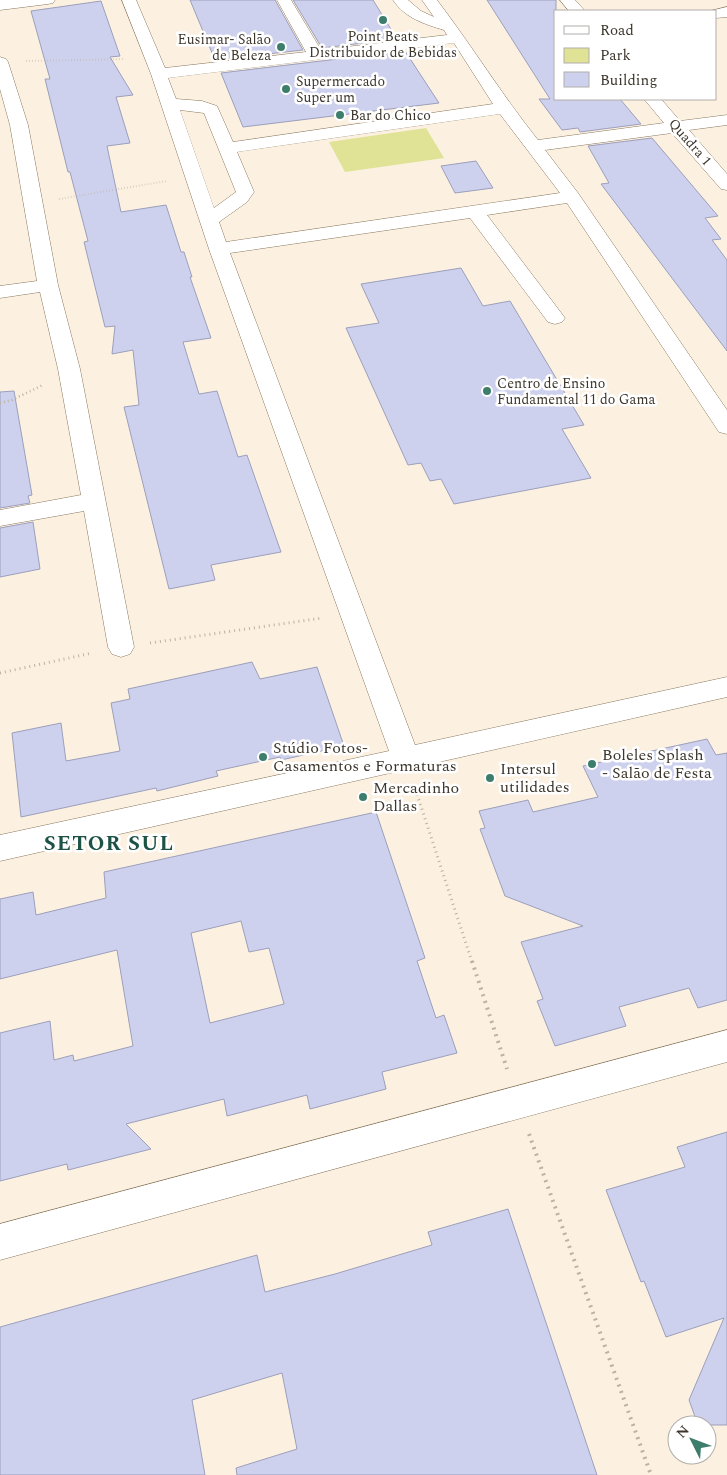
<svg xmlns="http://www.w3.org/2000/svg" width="727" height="1475" font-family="Spectral,serif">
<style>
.green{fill:#e0e396}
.building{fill:#ced1ee;stroke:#9c9fbb;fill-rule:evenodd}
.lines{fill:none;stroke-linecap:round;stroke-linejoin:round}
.minor-casing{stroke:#897860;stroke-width:1}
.path-far3{stroke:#bcb2a4;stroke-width:2;stroke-dasharray:0.5 2.5;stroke-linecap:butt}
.path-far2{stroke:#bcb2a4;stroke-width:2.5;stroke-dasharray:1 3;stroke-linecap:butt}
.path-far1{stroke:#bcb2a4;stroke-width:3;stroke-dasharray:1 4;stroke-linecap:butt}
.path{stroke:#bcb2a4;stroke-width:4;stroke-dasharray:2 5;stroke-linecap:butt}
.minor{fill:#fff;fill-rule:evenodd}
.poi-dot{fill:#3d7d6c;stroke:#fff;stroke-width:2}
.labels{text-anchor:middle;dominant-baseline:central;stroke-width:5;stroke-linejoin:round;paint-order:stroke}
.far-poi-label{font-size:14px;fill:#3c352b;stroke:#fff;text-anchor:start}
.far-street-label{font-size:14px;fill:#3c352b;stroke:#fff}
.poi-label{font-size:16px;fill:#3c352b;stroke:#fff;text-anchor:start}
.district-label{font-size:21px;font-weight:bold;letter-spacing:1px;fill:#1e5245;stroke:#fff}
</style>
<rect width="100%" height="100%" fill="#fcf1e1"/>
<path class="green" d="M426,128l18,30 -99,14 -16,-30z"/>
<g class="building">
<path d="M190,0h85l28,50 -88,10z"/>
<path d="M293,0h80l24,39 -75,9z"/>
<path d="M487,0h69v99h64l21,25 -61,8 -2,-4 -16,2 -23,-31h11z"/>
<path d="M101,1l19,55 -10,1 23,38 -17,2 14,46 -23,3 14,66 45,-7 15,47h3l8,25h-2l21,61 -28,4 16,52 18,-3 21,66 9,-2 34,97 -70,13 4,15 -46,9 -45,-182 15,-2 -6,-55 -21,4 3,-28 -10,1 -21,-85 4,-1 -18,-69h-2l-23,-93h5l-19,-68z"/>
<path d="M405,51l34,52 -196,24 -22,-54z"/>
<path d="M652,138l66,78 -13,2 16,21 -9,1 15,20v91l-126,-167 8,-1 -21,-37z"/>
<path d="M476,161l17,27 -38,5 -14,-27z"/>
<path d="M461,268l22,38 27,-5 74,124 -22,4 29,49 -137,26 -13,-25 -11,2 -9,-18 -13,2 -62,-137 33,-5 -18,-39z"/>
<path d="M14,391l18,104 -4,1 2,7 -30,5v-116z"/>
<path d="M33,522l7,47 -40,8v-49z"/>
<path d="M252,662l8,17 57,-12 27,79 -63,14 -1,-3 -64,14 2,5 -61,15 -1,-3 -135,29 -9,-84 49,-10 5,38 54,-10 -9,-48 19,-4 -2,-10z"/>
<path d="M707,739l9,16 11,-2v247l-29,8 -9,-20 -70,19 7,19 -71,20 -18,-45 6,-2 -22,-57 62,-16 -78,-30 -25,-67 5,-1 -6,-17 49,-11 5,12 65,-15 -15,-31z"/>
<path d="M376,812l49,146 -8,3 19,57 8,-3 13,38 -75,19 4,17 -76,20 -3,-14 -80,21 -3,-17 -98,25 25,25 -83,21 -1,-6 -67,17v-148l50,-12 4,39 19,-5 1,6 59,-15 -16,-96 -117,29v-80l33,-7 3,23 70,-17 -2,-26zM241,921l8,31 20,-4 15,56 -74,19 -19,-90z"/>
<path d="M727,1132v293h-29l-9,-25 35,-82 -58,19 -22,-56 -3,1 -35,-92 79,-23 -8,-20z"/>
<path d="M508,1209l89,266h-360l-1,-7 61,-19 -15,-76 -90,27 13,75h-205v-148l257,-72 8,37 70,-18 97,-29 -4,-13z"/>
</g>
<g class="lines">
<defs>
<g id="minor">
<path d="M0,0h55l-2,3 -5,1 -48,6z"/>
<path d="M122,0h14l29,68 141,-16 -29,-52h14l30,50 126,-15 -3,-5c-20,-6 -39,-12 -51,-30h15l13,11 13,6 -12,-17h15c35,46 65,95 101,140l126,-17 -20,-24h17l19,22 47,-6v10l-38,5 38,44v16l-6,-1 -49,-56 -127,17 33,43 149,217v24l-8,-2 -152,-229 -80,12 78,103 -3,4 -7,2 -7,-2 -78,-104 -240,35 185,492 312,-68v20l-727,164v-26l389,-84 -180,-502 -58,-175zM454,43l39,61 -260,38 -16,-36 -15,-5 -26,-2 -8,-21zM180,110l24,3 32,79 -22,16zM500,114l60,79 -334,49 -7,-20 28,-20 7,-10 -17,-40z"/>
<path d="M560,0h15l10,11h-16z"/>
<path d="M727,7v10l-11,1v-7h-6z"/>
<path d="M0,57l6,2 2,3 20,63 30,160 22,84 54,278 -4,7 -9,3 -9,-3 -4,-7 -24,-136 -84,15v-16l81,-15 -23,-126 -18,-77 -40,6v-12l37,-5 -27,-156 -10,-36z"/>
<path d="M727,1030v32l-727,198v-36z"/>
</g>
</defs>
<use href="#minor" class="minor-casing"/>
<g class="path-far3">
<path d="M26,61l99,-2"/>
<path d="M59,199l108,-18"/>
</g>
<path class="path-far2" d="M0,403l12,-3 31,-15"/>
<g class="path-far1">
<path d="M150,643l172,-25"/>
<path d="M0,673l92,-20"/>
<path d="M414,785l58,177"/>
</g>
<g class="path">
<path d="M472,961l35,108"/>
<path d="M529,1134l122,341"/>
</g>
<use href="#minor" class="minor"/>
</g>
<g class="poi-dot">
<circle cx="383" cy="20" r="5"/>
<circle cx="281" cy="47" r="5"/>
<circle cx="286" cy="89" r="5"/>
<circle cx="340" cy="115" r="5"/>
<circle cx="487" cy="391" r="5"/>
<circle cx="263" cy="757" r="5"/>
<circle cx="592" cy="764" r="5"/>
<circle cx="490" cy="778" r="5"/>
<circle cx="363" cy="797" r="5"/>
</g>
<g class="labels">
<g class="far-poi-label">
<text x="383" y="36" text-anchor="middle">Point Beats<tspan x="383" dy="16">Distribuidor de Bebidas</tspan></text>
<text x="271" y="39" text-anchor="end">Eusimar- Salão<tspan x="271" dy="16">de Beleza</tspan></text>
<text x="296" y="81">Supermercado<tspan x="296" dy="16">Super um</tspan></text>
<text x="350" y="115">Bar do Chico</text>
<text x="497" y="383">Centro de Ensino<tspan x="497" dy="16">Fundamental 11 do Gama</tspan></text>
</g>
<g class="far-street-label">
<text transform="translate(690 142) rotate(49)">Quadra 1</text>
</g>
<g class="poi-label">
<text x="273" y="748">Stúdio Fotos-<tspan x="273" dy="18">Casamentos e Formaturas</tspan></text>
<text x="602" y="755">Boleles Splash<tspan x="602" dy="18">- Salão de Festa</tspan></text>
<text x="500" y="769">Intersul<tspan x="500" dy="18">utilidades</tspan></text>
<text x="373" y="788">Mercadinho<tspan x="373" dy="18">Dallas</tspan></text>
</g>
<g class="district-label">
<text x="109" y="844">SETOR SUL</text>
</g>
</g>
<rect x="554" y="10" width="162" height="90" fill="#ffffff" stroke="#b1aeaa"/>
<rect x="564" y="26" width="25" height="8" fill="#ffffff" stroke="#b1aeaa"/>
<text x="600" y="35" font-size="15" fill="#3c352b">Road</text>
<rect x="564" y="48" width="25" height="15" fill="#e0e396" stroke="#b1aeaa"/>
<text x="600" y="60" font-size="15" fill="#3c352b">Park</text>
<rect x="564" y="72" width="25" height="15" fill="#ced1ee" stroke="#b1aeaa"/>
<text x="600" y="85" font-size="15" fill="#3c352b">Building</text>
<g transform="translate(692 1440) rotate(312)"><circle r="24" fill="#ffffff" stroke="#b1aeaa"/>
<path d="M0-4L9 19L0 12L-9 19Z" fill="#3d7d6c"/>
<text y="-8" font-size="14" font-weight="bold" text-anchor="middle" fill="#3c352b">N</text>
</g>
</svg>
